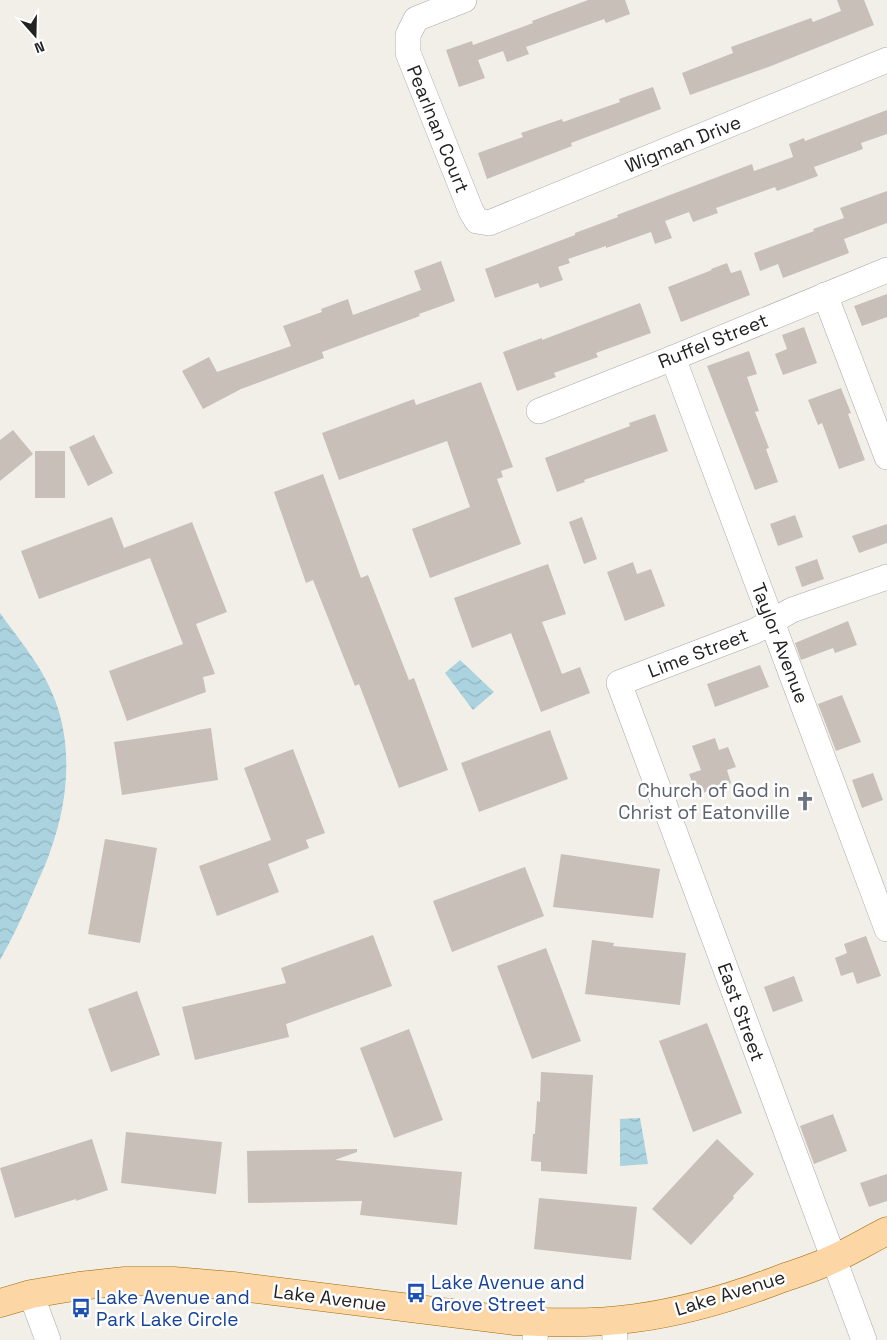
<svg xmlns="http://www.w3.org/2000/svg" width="887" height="1340" font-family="'Space Grotesk',sans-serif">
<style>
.water{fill:url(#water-waves)}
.building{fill:#c7bfb8}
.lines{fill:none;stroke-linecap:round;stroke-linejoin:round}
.minor-casing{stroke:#a9a9a9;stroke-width:26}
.major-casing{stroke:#a06b00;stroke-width:29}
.minor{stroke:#fff;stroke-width:25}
.major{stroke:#fcd6a4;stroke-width:28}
.labels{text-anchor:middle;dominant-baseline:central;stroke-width:5;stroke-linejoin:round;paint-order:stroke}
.street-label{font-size:19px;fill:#222;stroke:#fff}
.worship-label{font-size:19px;fill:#5b616d;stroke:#fff;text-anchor:end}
.transit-label{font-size:19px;fill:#164399;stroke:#fff;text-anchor:start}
</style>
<defs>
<pattern id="water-waves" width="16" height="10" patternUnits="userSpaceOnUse" patternTransform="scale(1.25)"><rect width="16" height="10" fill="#aad3df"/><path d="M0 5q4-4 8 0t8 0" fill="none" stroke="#92b5bf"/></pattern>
</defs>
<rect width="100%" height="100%" fill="#f2efe9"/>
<g class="water">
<path d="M0,613c20,28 43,54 55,87 18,47 13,102 -4,149 -5,16 -13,31 -19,46 -10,22 -20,44 -32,65z"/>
<path d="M460,660l34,32 -21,18 -28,-37z"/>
<path d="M640,1118l8,46 -28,2v-47z"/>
</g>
<g class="building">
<path d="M588,0h37l5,14 -24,9 -2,-4 -78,28 3,7 -22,8 -4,-11 -25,9 7,18 -26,9 -13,-37 26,-9 1,4 60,-22 -1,-2z"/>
<path d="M837,0h27l10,25 -103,41 -81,29 -8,-22 51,-20 -2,-6 80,-29 2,4 28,-11z"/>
<path d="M653,87l8,22 -90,34 1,3 -85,33 -9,-26 45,-16 -2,-4 41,-14 1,3 57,-20 -1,-3z"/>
<path d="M887,110v24l-26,9 2,6 -49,18 4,9 -41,15 -2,-4 -59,21 2,5 -25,9 -4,-10 -24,9 7,17 -17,6 -4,-12 -45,16v-2l-38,13 2,4 -12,4 5,13 -23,8 -2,-5 -43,15 -10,-29 90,-34v-2l43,-16 -1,-2 135,-51 2,7 39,-14 -4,-13 15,-6 1,3z"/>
<path d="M887,191v32l-43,16 5,14 -66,25 -5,-14 -18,7 -6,-18 60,-22 -1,-2 31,-11 -4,-10z"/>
<path d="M441,261l14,40 -36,13 1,2 -98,36 2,6 -83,31 -38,20 -21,-38 27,-14 8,15 74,-26 -8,-20 39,-14 -1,-3 27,-10 5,16 68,-25 -7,-19z"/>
<path d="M727,263l4,10 10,-3 9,25 -69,27 -13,-35 44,-17 -1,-1z"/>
<path d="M887,294v23l-25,9 -8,-20z"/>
<path d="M640,303l11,30 -55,20 2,4 -44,16 2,4 -39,14 -14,-39 39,-14v2z"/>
<path d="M804,327l13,36 -34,12 -8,-21 12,-5 -5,-14z"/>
<path d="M749,351l8,23 -10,3 12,34 -4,1 14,36 -3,1 12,33 -23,8 -48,-124z"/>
<path d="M481,382l32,85 -12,4 2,6 -6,2 24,65 -91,34 -18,-49 58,-22 -23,-66 -108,39 -17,-47 92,-34 2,6z"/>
<path d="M841,388l10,25 -3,1 17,46 -26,9 -17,-46 -4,2 -10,-25z"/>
<path d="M655,414l13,37 -84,29 1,2 -28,10 -12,-34 85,-32 -1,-3z"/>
<path d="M13,430l20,24 -33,27v-41z"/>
<path d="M94,435l19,38 -25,13 -19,-39z"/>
<rect x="35" y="451" width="30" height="47"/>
<path d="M323,474l38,104 7,-3 41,105 5,-2 34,92 -49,18 -40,-104 -4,2 -42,-106 -7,3 -32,-91z"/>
<path d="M795,515l8,22 -25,9 -8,-22z"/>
<path d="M112,517l12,31 68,-26 35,90 -31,12 19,50 -12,3 3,15 -79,29 -18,-50 74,-27 -33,-86 -111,41 -18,-48z"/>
<path d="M582,517l15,42 -13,5 -15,-42z"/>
<path d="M887,524v19l-28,10 -7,-17z"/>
<path d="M817,559l7,20 -22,8 -7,-20z"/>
<path d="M633,562l4,12 14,-5 14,37 -40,15 -18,-49z"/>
<path d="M548,564l18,50 -24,8 20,52 18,-7 10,26 -49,19 -30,-79 -39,15 -18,-50z"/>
<path d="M848,621l9,24 -22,8 -2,-5 -32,12 -6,-17z"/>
<path d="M760,665l9,22 -54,20 -8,-23z"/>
<path d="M842,695l19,47 -25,9 -18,-47z"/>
<path d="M211,728l7,52 -96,15 -8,-53z"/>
<path d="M550,730l18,49 -89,33 -18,-49z"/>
<path d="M715,738l4,12 9,-3 8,20 -9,3 4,13 -34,12 -8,-21 12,-4 -9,-24z"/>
<path d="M293,749l32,84 -19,7 3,8 -41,16 11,28 -62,24 -18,-50 72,-26 -27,-72z"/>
<path d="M873,773l10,27 -21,8 -10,-28z"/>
<path d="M105,839l52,9 -17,95 -52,-9z"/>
<path d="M561,854l99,15 -7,49 -100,-11z"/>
<path d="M525,867l19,49 -92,36 -19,-51z"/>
<path d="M373,935l19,51 -106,38 3,13 -94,23 -13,-53 104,-24 -5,-15z"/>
<path d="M866,936l15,40 -24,8 -4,-12 -12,4 -6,-18 12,-5 -3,-9z"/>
<path d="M592,940l22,3 -1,3 73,7 -6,52 -95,-11z"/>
<path d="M546,948l35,93 -49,18 -35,-93z"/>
<path d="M794,976l9,25 -30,11 -9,-25z"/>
<path d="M137,991l23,64 -49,17 -23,-63z"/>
<path d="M707,1023l35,90 -49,19 -34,-91z"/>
<path d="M409,1029l34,91 -49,18 -34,-90z"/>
<path d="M541,1072l52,3 -6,99 -46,-3v-9l-10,-1 2,-27h2l2,-33 3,1z"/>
<path d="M833,1114l14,37 -33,13 -14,-38z"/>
<path d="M126,1132l96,10 -6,52 -95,-11z"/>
<path d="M92,1139l16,51 -32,11v-2l-61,19 -15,-50z"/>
<path d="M717,1139l37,35 -21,22 1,2 -43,47 -39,-36z"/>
<path d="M357,1149v3l-22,8 127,12 -5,53 -97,-10 2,-14 -114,2 -1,-52z"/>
<path d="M887,1174v27l-18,6 -9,-24z"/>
<path d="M539,1198l98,9 -6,53 -97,-11z"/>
</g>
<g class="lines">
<defs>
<g id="minor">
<path d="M464,0l-48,19 -8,16v18l63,158 6,10 12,2 398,-163"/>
<path d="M825,295l62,162"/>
<path d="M673,358l214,571"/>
<path d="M539,411l134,-53 214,-88"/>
<path d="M31,1294l17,46"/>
<path d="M614,1321l1,19"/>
<path d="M535,1340l1,-18"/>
<path d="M864,1340l-245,-657 136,-52 37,-21 95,-33"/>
</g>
<path id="major" d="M0,1303l31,-9 48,-8 46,-5h49l59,5 282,35c40,2 81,3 121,-3 51,-7 100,-22 147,-40 17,-6 34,-11 50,-19 18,-8 36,-19 54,-28"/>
</defs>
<use href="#minor" class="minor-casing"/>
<use href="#major" class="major-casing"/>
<use href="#minor" class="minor"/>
<use href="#major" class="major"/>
</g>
<defs>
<symbol id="church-bare" viewBox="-9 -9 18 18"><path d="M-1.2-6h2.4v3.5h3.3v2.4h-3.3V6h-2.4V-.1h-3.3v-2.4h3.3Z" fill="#6b7280" stroke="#fff" stroke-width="2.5" paint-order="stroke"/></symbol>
<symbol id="bus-bare" viewBox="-9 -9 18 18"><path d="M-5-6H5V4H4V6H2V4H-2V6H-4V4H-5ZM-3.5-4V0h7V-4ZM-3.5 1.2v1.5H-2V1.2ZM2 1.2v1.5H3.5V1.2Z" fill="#1a4fb4" stroke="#fff" stroke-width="2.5" paint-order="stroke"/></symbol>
</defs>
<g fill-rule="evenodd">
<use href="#church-bare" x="791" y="787" width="28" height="28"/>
<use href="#bus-bare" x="402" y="1279" width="28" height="28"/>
<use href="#bus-bare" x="67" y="1294" width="28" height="28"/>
</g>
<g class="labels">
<g class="street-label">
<text transform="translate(438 129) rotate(68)">Pearlnan Court</text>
<text transform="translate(683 144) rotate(-22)">Wigman Drive</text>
<text transform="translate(713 341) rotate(-22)">Ruffel Street</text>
<text transform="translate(780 643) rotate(69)">Taylor Avenue</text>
<text transform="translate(698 653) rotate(-21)">Lime Street</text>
<text transform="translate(741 1012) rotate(70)">East Street</text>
<text transform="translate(730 1293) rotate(-17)">Lake Avenue</text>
<text transform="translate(330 1298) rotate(7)">Lake Avenue</text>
</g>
<g class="worship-label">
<text x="790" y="790">Church of God in<tspan x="790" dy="22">Christ of Eatonville</tspan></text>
</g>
<g class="transit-label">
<text x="431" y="1282">Lake Avenue and<tspan x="431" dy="22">Grove Street</tspan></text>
<text x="96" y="1297">Lake Avenue and<tspan x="96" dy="22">Park Lake Circle</tspan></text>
</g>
</g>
<g transform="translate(35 35) rotate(160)" stroke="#ffffff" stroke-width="4" paint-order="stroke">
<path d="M0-4L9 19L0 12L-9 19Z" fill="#222222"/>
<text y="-8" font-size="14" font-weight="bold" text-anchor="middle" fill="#222222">N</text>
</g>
</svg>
